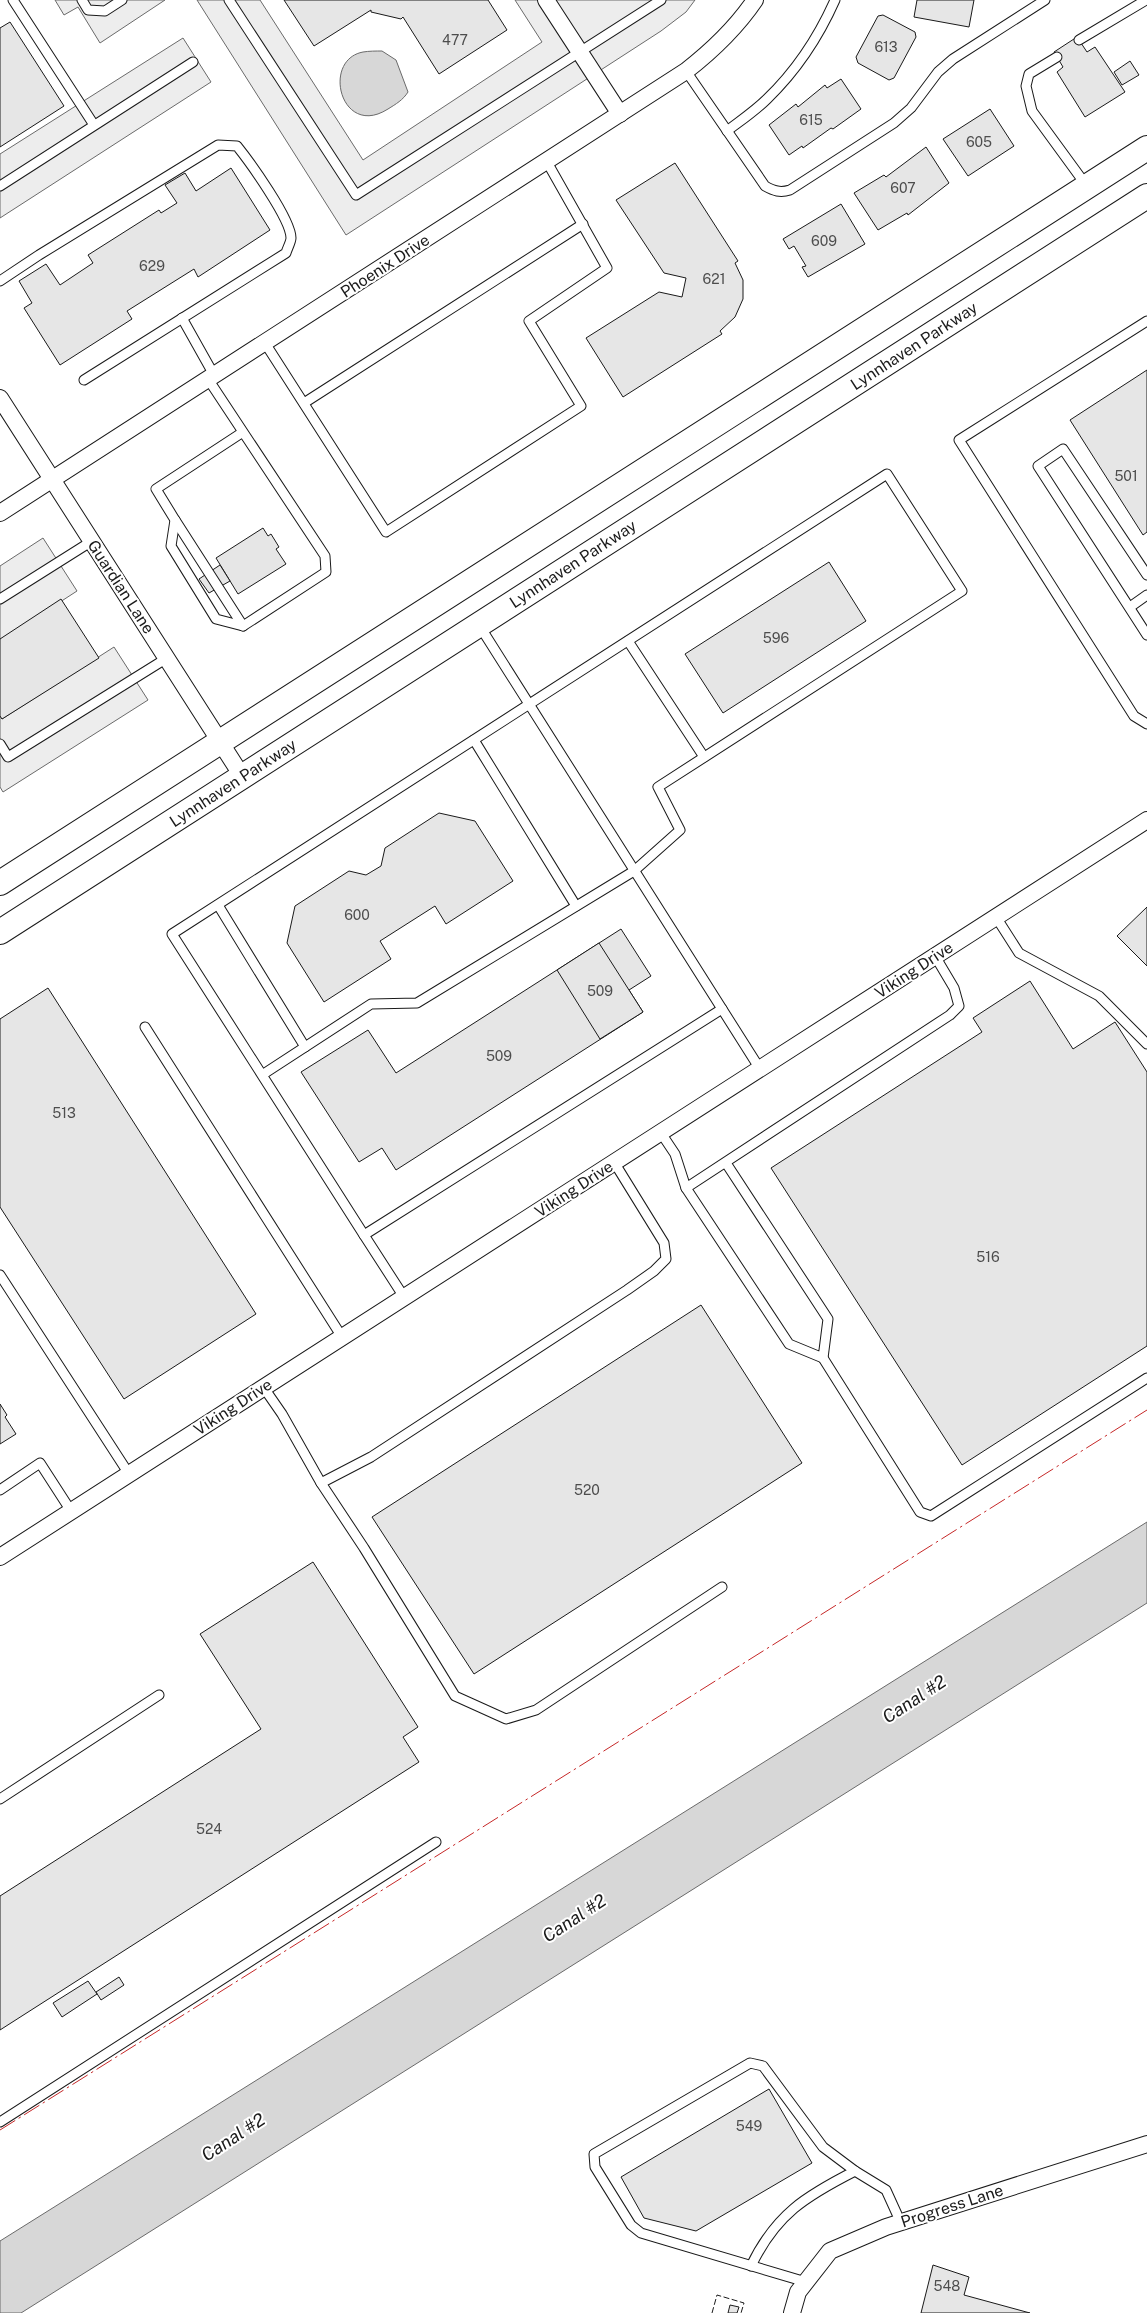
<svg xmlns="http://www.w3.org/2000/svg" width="1147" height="2313" font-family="'Public Sans',sans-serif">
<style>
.built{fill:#ededed;stroke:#6a6a6a}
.water{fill:#d7d7d7;stroke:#6a6a6a}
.building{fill:#e6e6e6;stroke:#1a1a1a}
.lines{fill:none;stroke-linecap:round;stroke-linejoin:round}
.lane-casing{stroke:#1a1a1a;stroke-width:11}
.street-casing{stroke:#1a1a1a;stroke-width:18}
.secondary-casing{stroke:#1a1a1a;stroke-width:26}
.lane{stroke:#fff;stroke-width:9}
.street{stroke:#fff;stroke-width:16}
.secondary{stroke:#fff;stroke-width:24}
.fence{stroke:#1a1a1a;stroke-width:1;stroke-dasharray:6 2.5;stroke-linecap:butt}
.power{stroke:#c62828;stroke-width:1;stroke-dasharray:18 4 2.5 4;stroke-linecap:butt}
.labels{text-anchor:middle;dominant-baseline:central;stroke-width:4;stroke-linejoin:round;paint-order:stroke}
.number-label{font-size:14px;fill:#4d4d4d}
.street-label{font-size:16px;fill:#1a1a1a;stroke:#fff}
.water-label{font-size:18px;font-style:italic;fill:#1a1a1a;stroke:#fff}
</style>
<rect width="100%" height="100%" fill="#fff"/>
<g class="built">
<path d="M55,0h110l-65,43 -22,-36 -14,8z"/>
<path d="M197,0h63l103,160 179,-118 -27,-42h180l-9,12 -25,19 -315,204z"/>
<path d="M183,38l28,44 -211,136v-64z"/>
<path d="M43,538l34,53 -77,50v-75z"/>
<path d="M114,647l34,53 -145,92 -3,-5v-71l2,3z"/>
</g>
<g class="water">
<path d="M382,51l14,9 12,32c-5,8 -12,12 -20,17 -47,30 -67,-49 -25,-57 6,-1 13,-1 19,-1z"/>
<path d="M1147,1522v81l-1126,710h-21v-72z"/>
</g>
<g class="building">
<path d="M284,0h204l19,30 -68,44 -36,-57 -2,2 -30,-7v-2l-57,36z"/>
<path d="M917,0h57l-5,27 -55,-10z"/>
<path d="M883,15l32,17 1,5 -22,41 -5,2 -31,-17 -2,-6 22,-41z"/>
<path d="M10,22l54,84 -64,41v-119z"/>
<path d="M1077,37l10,15 8,-5 30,45 -40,25 -28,-45 6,-5 -9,-15z"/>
<path d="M1130,61l9,14 -17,10 -8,-13z"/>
<path d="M841,79l20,30 -28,20 -2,-1 -28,20 -1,-2 -13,9 -20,-30 27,-21 2,3 27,-22 2,3z"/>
<path d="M990,109l24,37 -46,30 -25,-37z"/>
<path d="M926,147l23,36 -41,32 -1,-2 -29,17 -24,-37 30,-18 2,2z"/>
<path d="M675,163l63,98 -3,2 8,17v19l-8,18 -15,14 2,3 -99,63 -37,-59 73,-46 23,5 4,-19 -22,-5 -48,-73z"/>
<path d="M231,168l39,62 -72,47 -4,-8 -67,42 5,8 -72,46 -36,-57 8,-5 -13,-22 27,-17 14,21 33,-22 -5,-8 71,-45 2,3 16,-10 -12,-18 20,-12 11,18z"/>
<path d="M841,204l24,40 -57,33 -6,-10 4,-1 -12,-20 -5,3 -6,-10z"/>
<path d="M1147,370v162l-4,3 -73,-115z"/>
<path d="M263,528l5,8 3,-2 8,13 -3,2 10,15 -48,30 -22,-36z"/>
<path d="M829,562l37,59 -143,92 -38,-59z"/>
<path d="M220,565l10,16 -21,12 -10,-14z"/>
<path d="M61,599l38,59 -97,61 -2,-3v-77z"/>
<path d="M439,813l36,8 38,60 -67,43 -11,-18 -55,35 11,18 -67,43 -37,-59 8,-37 54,-35 17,4 15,-9 4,-18z"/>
<path d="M1147,907v59l-30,-30z"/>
<path d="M621,929l30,47 -22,14 14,22 -247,158 -14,-22 -23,14 -58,-90 67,-42 28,43z"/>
<path d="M599,943l44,69 -43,27 -43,-69z"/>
<path d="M1030,981l43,68 42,-27 32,50v274l-185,119 -191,-297 211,-136 -9,-14z"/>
<path d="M48,988l208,326 -132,85 -124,-192v-188z"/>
<path d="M701,1305l101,158 -328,211 -102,-157z"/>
<path d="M0,1404l7,11 -2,2 11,17 -16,10z"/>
<path d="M313,1562l105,165 -15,10 16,25 -419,268v-134l261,-167 -61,-95z"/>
<path d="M119,1977l5,8 -23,15 -5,-8z"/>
<path d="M88,1981l9,13 -35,23 -9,-14z"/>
<path d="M769,2089l43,74 -116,68 -52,-13 -23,-41z"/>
<path d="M933,2265l36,12 -5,18 66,18h-109z"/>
<path d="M730,2305l9,2 -2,6h-9z"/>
</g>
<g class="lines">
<defs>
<g id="lane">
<path d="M13,0l81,125"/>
<path d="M82,0l6,10 17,1 17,-11"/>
<path d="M229,0l127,195 305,-195"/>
<path d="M1079,40l67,-40"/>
<path d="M1057,57l-28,17 -3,12 6,25 54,74"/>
<path d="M686,71l79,115c9,5 15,7 25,4l104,-67 17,-15 27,-36 15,-13 92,-59"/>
<path d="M727,131c13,-10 28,-20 40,-32 28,-27 52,-63 68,-99"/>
<path d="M0,186l193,-124"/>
<path d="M0,281l39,-26 179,-110 19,1c12,15 54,73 54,92 0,4 -4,11 -5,15l-202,127"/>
<path d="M182,318l32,57"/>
<path d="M1147,321l-188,119 175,276 13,8"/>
<path d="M265,343l121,189 195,-126 -52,-85 78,-53 -60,-106"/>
<path d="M208,379l117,177 1,16 -83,54 -27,-7 -45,-73 4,-26 -19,-31 87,-57"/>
<path d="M304,403l279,-179"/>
<path d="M175,520l68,106"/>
<path d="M1147,575l-84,-126 -25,17 109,169"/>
<path d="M0,599l92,-58"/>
<path d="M1130,607l17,-12"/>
<path d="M479,625l281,444"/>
<path d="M628,641l76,116"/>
<path d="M474,740l102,166"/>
<path d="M0,744l8,13 159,-99"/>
<path d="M218,905l87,142"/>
<path d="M996,917l23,36 80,43 48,48"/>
<path d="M145,1027l197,310"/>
<path d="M262,1075l-90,-141 715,-460 75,117 -304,196 22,43 -46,41 -217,132 -46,1 -109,71 102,160"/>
<path d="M661,1133l14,21 11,34 264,-173 9,-9 -5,-18 -19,-32"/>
<path d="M686,1188l103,156 34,14 5,-39 -102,-156"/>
<path d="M0,1275l129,199"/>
<path d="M404,1297l-40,-62 358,-226"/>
<path d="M823,1358l97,154 11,4 216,-138"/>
<path d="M264,1388l18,26 39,69 50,-26 256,-167 27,-19 12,-12 -2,-16 -50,-81"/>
<path d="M321,1483l43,65 91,148 51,23 30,-9 186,-123"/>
<path d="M0,1490l40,-27 31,48"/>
<path d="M0,1799l159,-104"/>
<path d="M0,2122l436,-280"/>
<path d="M751,2266c25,-52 55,-70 104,-95"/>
<path d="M806,2282l-165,-49 -10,-8 -36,-58 -1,-13 156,-91 13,3 60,81 32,24 31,19 15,33"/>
</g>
<g id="street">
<path d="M546,0l74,114"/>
<path d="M0,398l242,378"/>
<path d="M0,513l686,-442c27,-21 50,-43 69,-71"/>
<path d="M0,1557l1147,-737"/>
<path d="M792,2313l6,-21 32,-41 56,-24 261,-83"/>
</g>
<g id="secondary">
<path d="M0,883l1147,-735"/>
<path d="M0,932l1147,-736"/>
</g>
</defs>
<use href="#lane" class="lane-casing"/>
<use href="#street" class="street-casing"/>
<use href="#secondary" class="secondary-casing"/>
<use href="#lane" class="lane"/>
<use href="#street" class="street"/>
<use href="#secondary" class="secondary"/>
<path class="fence" d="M712,2313l5,-18 27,8 -3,10"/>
<path class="power" d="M0,2130l1147,-720"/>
</g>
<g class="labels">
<g class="number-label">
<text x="455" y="40">477</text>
<text x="886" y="47">613</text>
<text x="811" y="120">615</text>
<text x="979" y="142">605</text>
<text x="903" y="188">607</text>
<text x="824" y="241">609</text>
<text x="152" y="266">629</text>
<text x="714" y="279">621</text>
<text x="1126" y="476">501</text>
<text x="776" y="638">596</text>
<text x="357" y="915">600</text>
<text x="600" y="991">509</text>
<text x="499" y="1056">509</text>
<text x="64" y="1113">513</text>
<text x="988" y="1257">516</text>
<text x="587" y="1490">520</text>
<text x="209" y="1829">524</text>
<text x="749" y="2126">549</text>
<text x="947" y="2286">548</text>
</g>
<g class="street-label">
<text transform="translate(385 266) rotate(-33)">Phoenix Drive</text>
<text transform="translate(914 346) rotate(-33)">Lynnhaven Parkway</text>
<text transform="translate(573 564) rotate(-33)">Lynnhaven Parkway</text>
<text transform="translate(121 587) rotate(57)">Guardian Lane</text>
<text transform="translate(233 783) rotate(-33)">Lynnhaven Parkway</text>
<text transform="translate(914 970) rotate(-33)">Viking Drive</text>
<text transform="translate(574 1189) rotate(-33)">Viking Drive</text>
<text transform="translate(233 1407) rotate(-33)">Viking Drive</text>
<text transform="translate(952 2206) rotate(-18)">Progress Lane</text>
</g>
<g class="water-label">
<text transform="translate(914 1699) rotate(-33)">Canal #2</text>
<text transform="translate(574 1918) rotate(-33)">Canal #2</text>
<text transform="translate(233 2137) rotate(-33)">Canal #2</text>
</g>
</g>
</svg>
